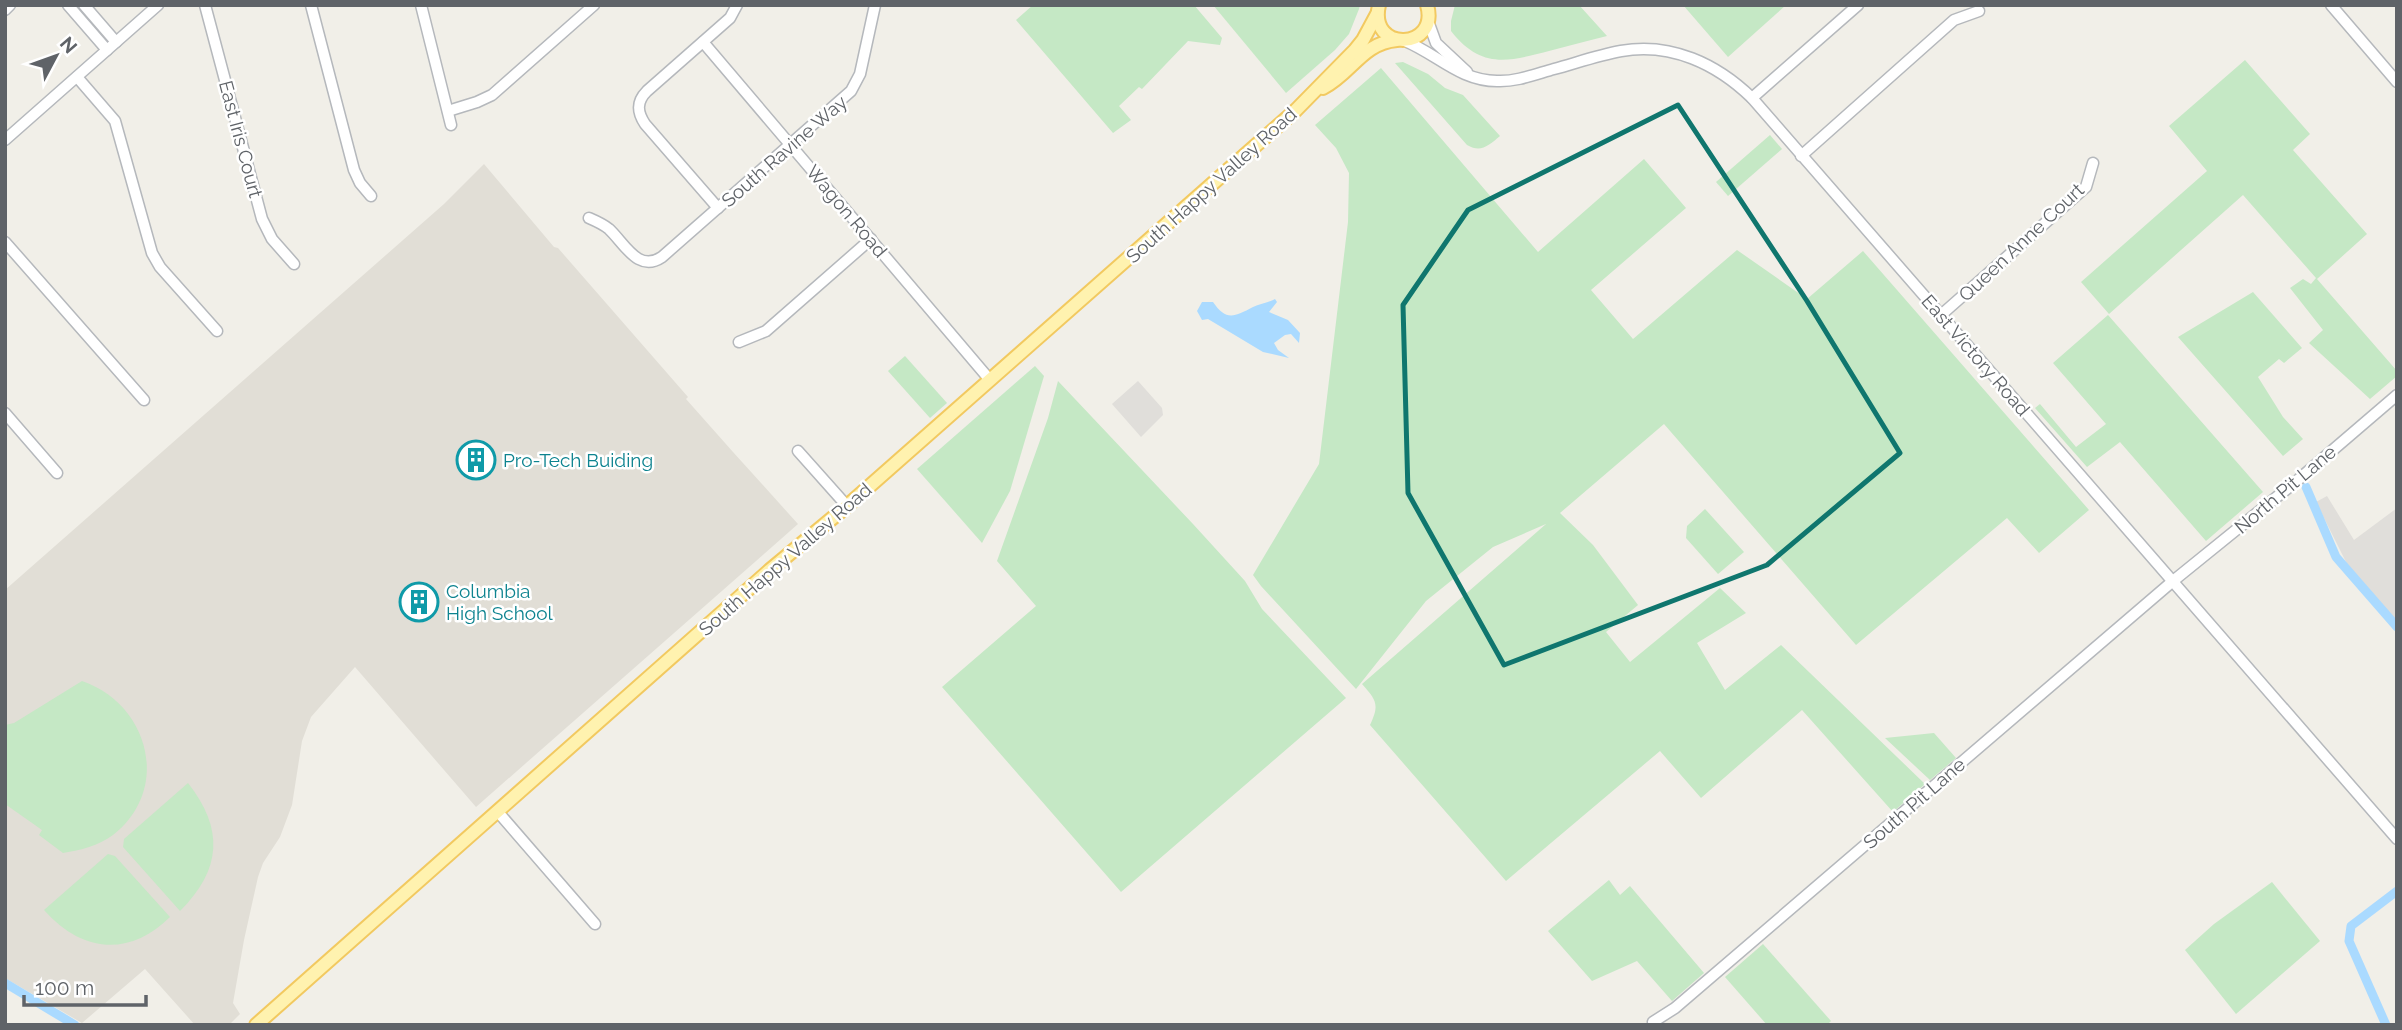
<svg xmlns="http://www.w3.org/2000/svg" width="2402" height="1030" font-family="Raleway,sans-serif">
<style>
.industrial{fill:#e0deda}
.education{fill:#e1ded6}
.green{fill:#c5e8c5}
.water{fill:#aadaff}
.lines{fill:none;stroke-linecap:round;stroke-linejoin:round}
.canal{stroke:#aadaff;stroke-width:9}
.minor-casing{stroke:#b5b8bc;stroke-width:13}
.major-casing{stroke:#f2c960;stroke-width:16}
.minor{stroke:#fff;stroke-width:10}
.major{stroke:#fff2af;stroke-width:12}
.marked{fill:none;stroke:#0f766e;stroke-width:5;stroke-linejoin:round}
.labels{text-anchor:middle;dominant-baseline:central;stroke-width:5;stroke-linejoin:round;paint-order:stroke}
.street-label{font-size:19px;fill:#5f6368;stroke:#fff}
.culture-label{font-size:19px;fill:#0d838f;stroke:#fff;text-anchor:start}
</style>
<rect width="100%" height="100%" fill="#f1efe8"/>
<g class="industrial">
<path d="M1138,381l24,27 1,7 -22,22 -29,-33z"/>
<path d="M2327,496l27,44 43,-32v118l-47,-56 -34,-68z"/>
</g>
<path class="education" d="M484,164l70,83 4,1 130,149 -2,2 47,53 65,72 -322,283 -121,-140 -44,50 -9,24 -10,64 -12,32 -17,26 -5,14 -14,63 -11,63 7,11 -11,11h-34l-50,-56 -63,54 -77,-45v-38l2,-3 -2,-2v-345l439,-386z"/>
<g class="green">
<path d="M1033,5h161l28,33 -2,7 -32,-4 -46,48 -3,-2 -20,19 12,14 -18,13 -97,-113z"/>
<path d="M1213,5h147l-1,4 -10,25 -14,16 -49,43z"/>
<path d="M1455,5h124l28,31c-20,5 -39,10 -58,15 -42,11 -68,18 -98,-20v-10z"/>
<path d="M1683,5h103l-58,52z"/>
<path d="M2245,60l65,74 -17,16 74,84 -50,45 80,92v5l-27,23 -61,-56 14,-13 -33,-42 13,-9 8,5 5,-6 -73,-83 -134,119 -28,-32 126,-111 -38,-45z"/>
<path d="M1403,62l25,12 17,14 18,7 37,41c-12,10 -19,17 -33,9l-72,-82z"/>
<path d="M1381,68l157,184 106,-93 42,49 -95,82 42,49 104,-89 70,49 56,-48 226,259 -50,43 -32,-35 -151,127 -192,-221 -104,89 33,32 45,60 -32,27 24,30 90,-74 26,25 -49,30 28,47 56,-45 144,139 -32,28 -91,-102 -101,88 -41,-47 -154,130 -136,-156c10,-21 6,-25 -8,-41l184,-160 -53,23 -67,54 -70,88 -95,-103 -8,-11 66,-111 29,-242 1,-49 -13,-25 -21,-23z"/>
<path d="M1770,135l12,14 -54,47 -12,-14z"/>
<path d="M2253,292l49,56 -18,15 -5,-4 -21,18 25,40 20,22 -20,17 -105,-119z"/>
<path d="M2108,315l155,177 -57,49 -86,-99 -33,25 -52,-59 5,-4 36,43 30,-23 -53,-61z"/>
<path d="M905,356l42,47 -17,15 -42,-47z"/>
<path d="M1035,366l9,10 -34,115 -28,52 -65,-74z"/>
<path d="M1058,381l135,143 52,57 17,28 84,89 -225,194 -179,-205 94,-81 -39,-45 51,-143z"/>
<path d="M1705,509l39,43 -26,22 -32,-36 1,-12z"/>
<path d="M82,681c67,23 90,108 31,154 -15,11 -32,15 -50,18l-24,-18 3,-5 -37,-26v-79l9,-2z"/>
<path d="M1934,733l22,25 -26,22 -45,-42z"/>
<path d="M188,783c36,46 34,86 -8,128l-57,-64 1,-8z"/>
<path d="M108,854l7,2 55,61c-41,41 -89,35 -126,-7z"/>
<path d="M1609,880l11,15 10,-9 74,87 -32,28 -35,-40 -45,20 -44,-50z"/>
<path d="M2272,882l48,59 -84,73 -51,-64 29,-26z"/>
<path d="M1763,944l68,77 -4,4h-60l-42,-48z"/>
</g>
<path class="water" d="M1275,299l2,3 -8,10 19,8 12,13 -1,10 -8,-9 -6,1 -11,8 4,7 11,8 -26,-6 -55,-33 -6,1 -5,-9 5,-9h11c13,19 21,15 40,5 6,-3 15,-4 22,-8z"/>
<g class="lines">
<g class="canal">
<path d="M2306,487l30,70 61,70"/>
<path d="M5,983l70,42"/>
<path d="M2386,1025l-37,-84 2,-15 46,-35"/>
</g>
<defs>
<g id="minor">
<path d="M68,5l39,45"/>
<path d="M84,5l32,37"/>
<path d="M205,5l57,214 10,20 22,25"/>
<path d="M311,5l43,165 6,13 11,13"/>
<path d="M421,5l30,120"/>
<path d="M2331,5l66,77"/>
<path d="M5,10l5,-5"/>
<path d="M1428,21l8,22 31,29"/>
<path d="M1405,41c32,13 55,40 92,40 19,1 39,-7 57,-12 22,-6 45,-14 67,-18 50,-9 96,13 131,47l645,741"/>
<path d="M703,42l287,338"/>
<path d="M77,77l38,44 37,132 8,14 57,64"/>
<path d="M1752,98l106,-93"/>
<path d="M448,111l29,-9 15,-7 102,-90"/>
<path d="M5,140l153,-135"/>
<path d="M1801,156l153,-136 25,-9"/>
<path d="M718,208l-73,-84c-8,-12 -9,-22 2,-33l83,-73 7,-13"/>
<path d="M589,218c7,3 14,6 20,11 16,15 29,44 53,28l189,-166 9,-17 15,-69"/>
<path d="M5,242l139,158"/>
<path d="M1941,315l145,-128 7,-24"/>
<path d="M739,342l27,-11 105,-92"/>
<path d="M5,413l52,60"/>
<path d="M798,451l49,55"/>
<path d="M498,812l97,112"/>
<path d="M1653,1022l22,-14 498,-427 126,-102 98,-84"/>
</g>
<g id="major">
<path d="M1379,5c-11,48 61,45 48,0"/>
<path d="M1323,88c29,-15 39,-45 74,-48"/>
<path d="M256,1025l514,-455 77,-64 449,-396 59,-60 8,-10 14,-26"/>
</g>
</defs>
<use href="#minor" class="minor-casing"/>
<use href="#major" class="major-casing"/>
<use href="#minor" class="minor"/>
<use href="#major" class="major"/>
</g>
<path class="marked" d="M1678,105l129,196 93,152 -133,112 -263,100 -96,-172 -5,-188 65,-95z"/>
<defs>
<symbol id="building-ring" viewBox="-11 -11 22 22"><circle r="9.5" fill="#fff" stroke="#0f9aa8" stroke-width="1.5"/><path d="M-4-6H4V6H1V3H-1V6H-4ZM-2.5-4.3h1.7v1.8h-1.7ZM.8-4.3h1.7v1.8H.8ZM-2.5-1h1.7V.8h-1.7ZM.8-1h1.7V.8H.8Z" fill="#0f9aa8"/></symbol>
</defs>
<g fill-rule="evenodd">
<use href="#building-ring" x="454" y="438" width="44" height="44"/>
<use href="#building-ring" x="397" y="580" width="44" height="44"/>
</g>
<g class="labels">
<g class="street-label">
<text transform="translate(241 139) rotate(75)">East Iris Court</text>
<text transform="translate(784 151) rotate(-41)">South Ravine Way</text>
<text transform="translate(1211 185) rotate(-42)">South Happy Valley Road</text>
<text transform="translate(847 211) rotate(50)">Wagon Road</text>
<text transform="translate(2021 242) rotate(-43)">Queen Anne Court</text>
<text transform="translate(1976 355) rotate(49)">East Victory Road</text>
<text transform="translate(2285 489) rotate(-40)">North Pit Lane</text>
<text transform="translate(785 559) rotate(-41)">South Happy Valley Road</text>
<text transform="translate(1914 803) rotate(-41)">South Pit Lane</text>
</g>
<g class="culture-label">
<text x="503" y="460">Pro-Tech Buiding</text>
<text x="446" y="591">Columbia<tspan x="446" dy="22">High School</tspan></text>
</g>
</g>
<rect width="2402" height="1030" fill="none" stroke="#5f6368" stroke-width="14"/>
<g transform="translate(56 56) rotate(49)" stroke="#ffffff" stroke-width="5" paint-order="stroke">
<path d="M0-5L12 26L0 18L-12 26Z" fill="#5f6368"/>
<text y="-10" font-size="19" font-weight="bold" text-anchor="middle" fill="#5f6368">N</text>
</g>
<path d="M24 995v10h122v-10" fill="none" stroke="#5f6368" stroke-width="3.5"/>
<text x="35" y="995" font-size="21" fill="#5f6368" stroke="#ffffff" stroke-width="5" paint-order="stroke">100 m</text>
</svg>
